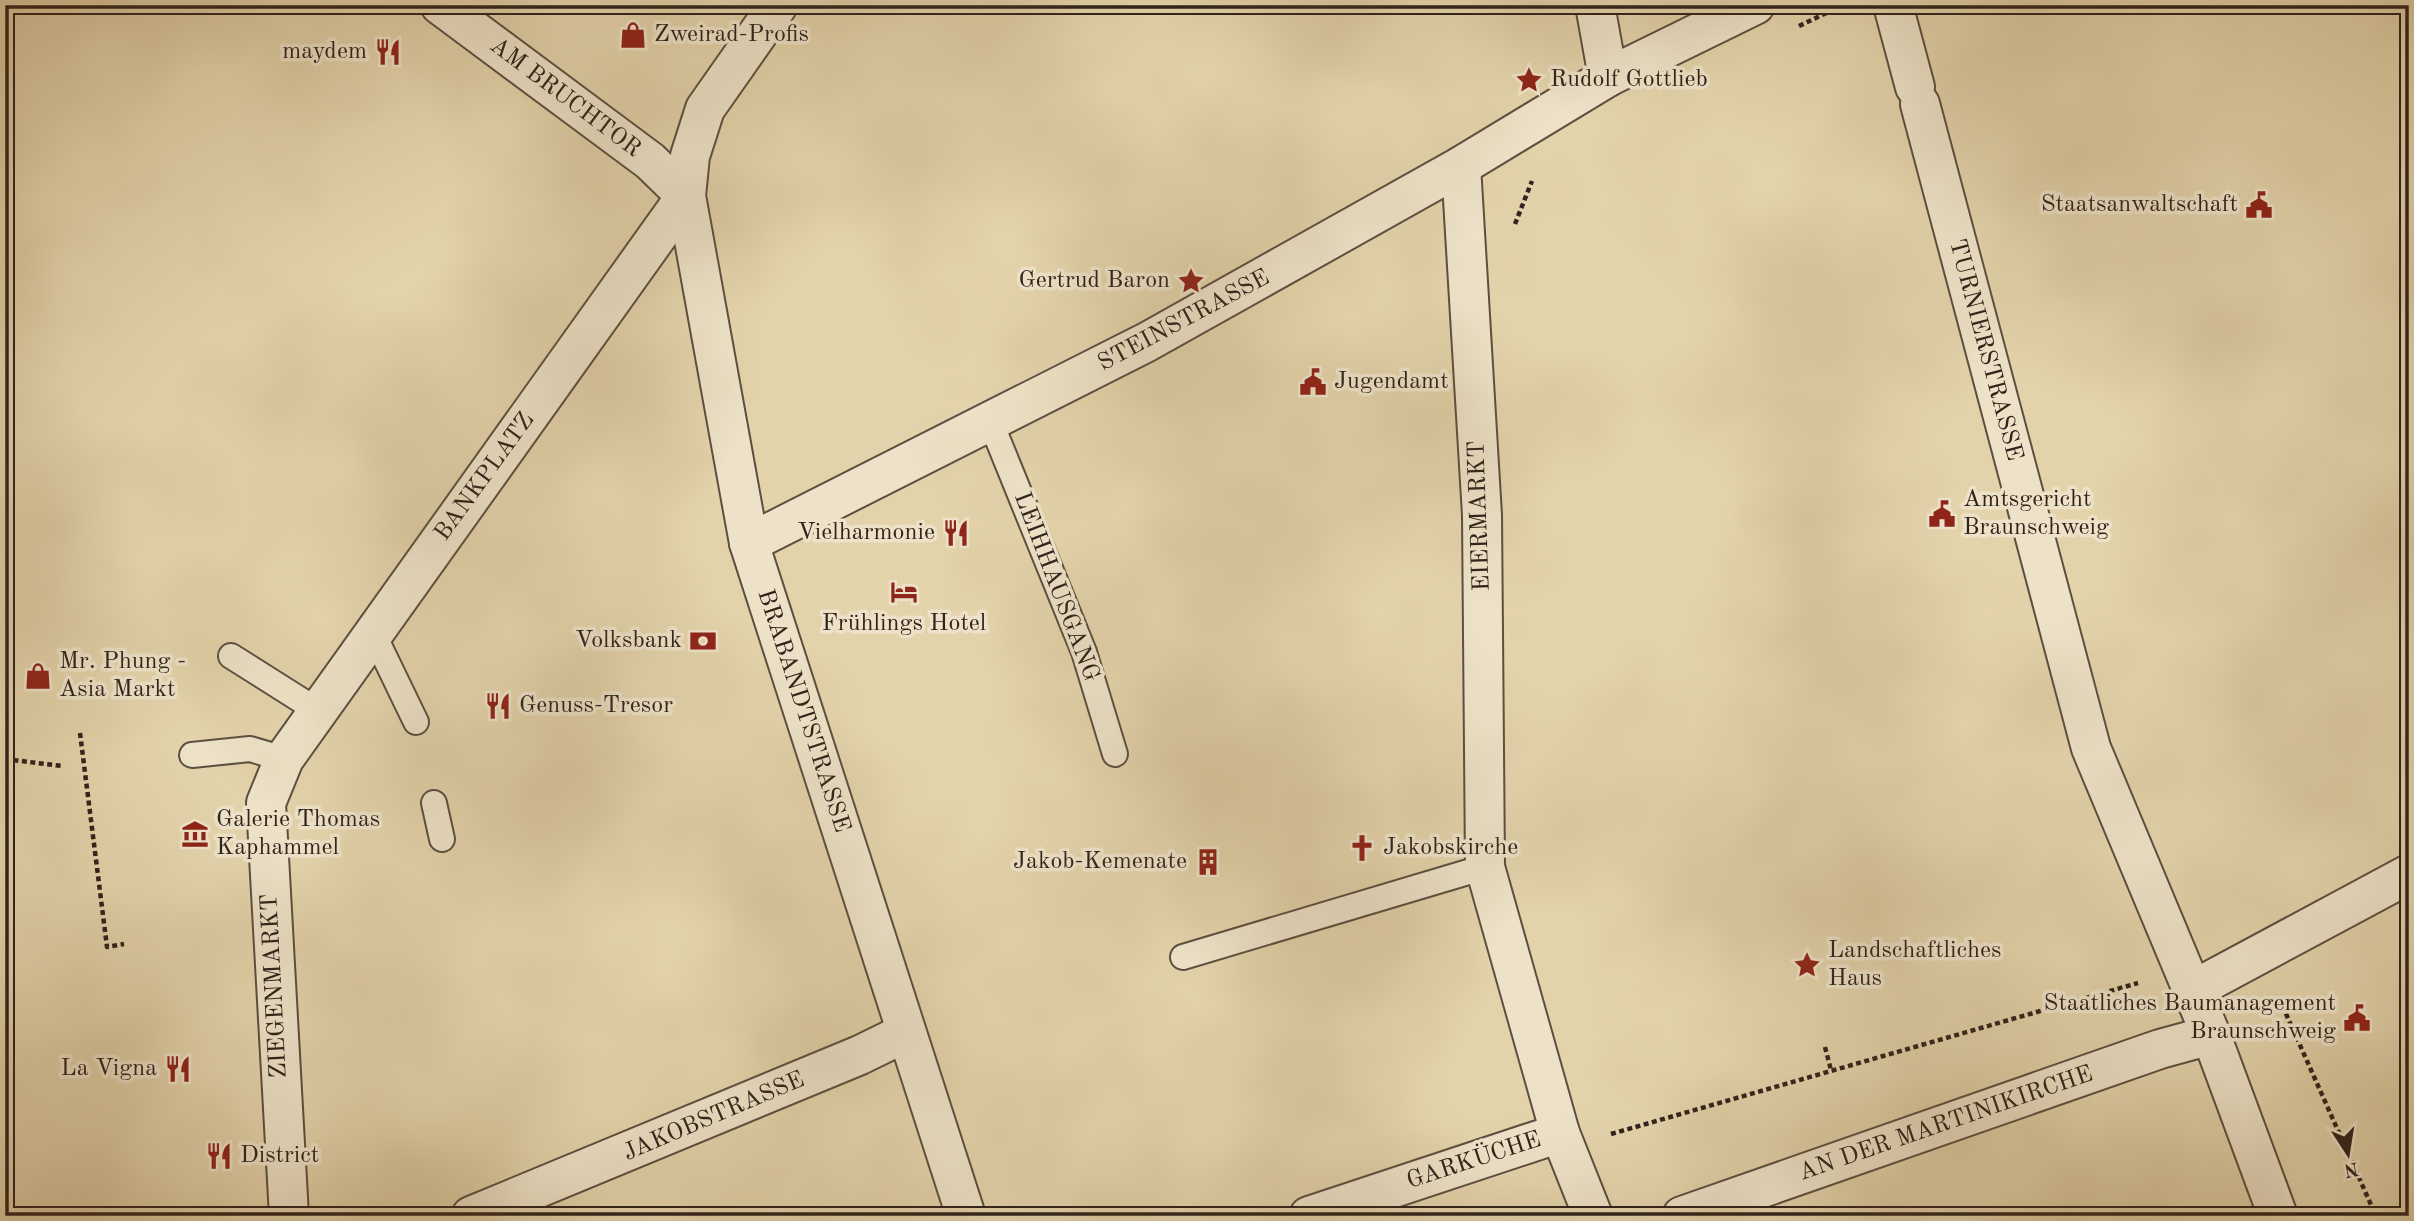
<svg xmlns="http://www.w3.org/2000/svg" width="2414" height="1221" font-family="'Old Standard TT',serif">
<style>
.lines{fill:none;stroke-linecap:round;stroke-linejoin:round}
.lane-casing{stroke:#5d4f40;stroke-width:28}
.street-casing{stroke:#5d4f40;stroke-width:42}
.path{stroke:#30231c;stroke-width:4.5;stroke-dasharray:5 3.5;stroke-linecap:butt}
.lane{stroke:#ede2c8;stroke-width:24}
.street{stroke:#ede2c8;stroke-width:38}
.labels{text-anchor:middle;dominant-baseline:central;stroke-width:7;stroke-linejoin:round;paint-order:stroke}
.poi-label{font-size:24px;fill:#30231c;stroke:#ede2c8;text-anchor:start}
.street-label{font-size:24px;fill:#30231c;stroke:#ede2c8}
</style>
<rect width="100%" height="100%" fill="#e3d3ab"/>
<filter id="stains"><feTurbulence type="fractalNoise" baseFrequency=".00286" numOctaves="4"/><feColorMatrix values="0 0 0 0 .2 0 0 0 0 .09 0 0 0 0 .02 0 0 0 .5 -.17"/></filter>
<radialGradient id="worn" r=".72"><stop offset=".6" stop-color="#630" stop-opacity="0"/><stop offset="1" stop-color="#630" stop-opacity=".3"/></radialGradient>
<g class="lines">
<defs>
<g id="lane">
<path d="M991,423l93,229 31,102"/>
<path d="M373,633l43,89"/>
<path d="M231,656l87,55"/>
<path d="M192,755l58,-6 34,10"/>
<path d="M434,803l8,36"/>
<path d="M1183,957l302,-90"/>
</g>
<g id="street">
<path d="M440,5l210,156 36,35"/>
<path d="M778,5l-73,104 -15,47 -4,40 63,347 217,673"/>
<path d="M1595,5l13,72"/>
<path d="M1893,5l22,82"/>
<path d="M1920,104l171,644 120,287 67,181"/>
<path d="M1461,166l21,349 3,352 75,266 33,83"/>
<path d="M749,543l398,-201 314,-176 147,-89 147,-72"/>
<path d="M2191,991l218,-117"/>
<path d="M289,1216l-23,-413 18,-44 402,-563"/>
<path d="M471,1216l389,-161 45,-22"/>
<path d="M1309,1216l251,-83"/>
<path d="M1682,1216l478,-167 51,-14"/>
</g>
</defs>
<use href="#lane" class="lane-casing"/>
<use href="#street" class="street-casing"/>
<g class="path">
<path d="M1799,26l44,-21"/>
<path d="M1515,224l17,-43"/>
<path d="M80,733l27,214 17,-3"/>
<path d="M5,759l57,7"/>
<path d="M2279,998l97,218"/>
<path d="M1825,1047l6,23"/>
<path d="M1611,1134l527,-151"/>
</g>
<use href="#lane" class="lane"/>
<use href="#street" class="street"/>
</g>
<defs>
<symbol id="shop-bare" viewBox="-9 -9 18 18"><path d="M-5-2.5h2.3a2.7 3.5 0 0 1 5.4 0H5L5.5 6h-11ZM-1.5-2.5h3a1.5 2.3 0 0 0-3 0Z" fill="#8f2418" stroke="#ede2c8" stroke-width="2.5" paint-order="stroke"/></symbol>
<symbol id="restaurant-bare" viewBox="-9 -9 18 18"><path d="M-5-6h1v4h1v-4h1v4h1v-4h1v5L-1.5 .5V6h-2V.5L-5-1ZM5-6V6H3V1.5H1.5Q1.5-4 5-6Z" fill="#8f2418" stroke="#ede2c8" stroke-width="2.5" paint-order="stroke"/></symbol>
<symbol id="sight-bare" viewBox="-9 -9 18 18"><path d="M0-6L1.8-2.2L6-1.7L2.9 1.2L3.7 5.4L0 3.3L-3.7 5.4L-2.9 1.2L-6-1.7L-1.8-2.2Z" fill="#8f2418" stroke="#ede2c8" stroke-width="2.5" paint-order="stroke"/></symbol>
<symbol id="civic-bare" viewBox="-9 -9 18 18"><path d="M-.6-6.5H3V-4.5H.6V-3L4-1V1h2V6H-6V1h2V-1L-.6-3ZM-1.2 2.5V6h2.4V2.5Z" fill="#8f2418" stroke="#ede2c8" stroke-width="2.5" paint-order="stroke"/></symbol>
<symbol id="hotel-bare" viewBox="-9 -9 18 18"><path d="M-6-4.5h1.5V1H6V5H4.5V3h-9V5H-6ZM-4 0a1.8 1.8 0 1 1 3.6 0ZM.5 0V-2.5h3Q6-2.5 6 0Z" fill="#8f2418" stroke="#ede2c8" stroke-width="2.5" paint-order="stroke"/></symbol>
<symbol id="bank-bare" viewBox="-9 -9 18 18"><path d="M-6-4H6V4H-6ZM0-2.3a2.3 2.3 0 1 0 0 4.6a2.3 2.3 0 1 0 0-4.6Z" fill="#8f2418" stroke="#ede2c8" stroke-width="2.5" paint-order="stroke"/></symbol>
<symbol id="museum-bare" viewBox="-9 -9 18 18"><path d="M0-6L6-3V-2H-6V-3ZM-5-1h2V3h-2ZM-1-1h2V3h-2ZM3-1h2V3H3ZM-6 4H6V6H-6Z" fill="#8f2418" stroke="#ede2c8" stroke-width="2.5" paint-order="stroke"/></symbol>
<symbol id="church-bare" viewBox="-9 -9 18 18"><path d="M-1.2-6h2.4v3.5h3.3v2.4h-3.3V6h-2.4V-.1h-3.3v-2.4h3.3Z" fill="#8f2418" stroke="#ede2c8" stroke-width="2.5" paint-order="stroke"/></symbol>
<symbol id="building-bare" viewBox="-9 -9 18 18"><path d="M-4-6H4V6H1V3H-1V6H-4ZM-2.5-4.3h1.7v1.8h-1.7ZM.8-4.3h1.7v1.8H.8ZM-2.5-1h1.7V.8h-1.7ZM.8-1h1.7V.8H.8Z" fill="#8f2418" stroke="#ede2c8" stroke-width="2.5" paint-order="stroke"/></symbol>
</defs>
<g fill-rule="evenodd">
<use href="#shop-bare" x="614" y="16" width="38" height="38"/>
<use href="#restaurant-bare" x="369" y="33" width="38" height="38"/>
<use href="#sight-bare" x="1510" y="61" width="38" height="38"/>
<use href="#civic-bare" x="2240" y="186" width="38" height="38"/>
<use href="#sight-bare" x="1172" y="262" width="38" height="38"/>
<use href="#civic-bare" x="1294" y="363" width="38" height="38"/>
<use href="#civic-bare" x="1923" y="495" width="38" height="38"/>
<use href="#restaurant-bare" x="937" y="514" width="38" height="38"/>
<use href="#hotel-bare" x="885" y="573" width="38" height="38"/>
<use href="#bank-bare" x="684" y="622" width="38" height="38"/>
<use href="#shop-bare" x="19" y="657" width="38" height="38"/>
<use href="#restaurant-bare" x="479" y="687" width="38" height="38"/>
<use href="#museum-bare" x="176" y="815" width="38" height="38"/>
<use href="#church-bare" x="1343" y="829" width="38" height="38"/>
<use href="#building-bare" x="1189" y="843" width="38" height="38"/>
<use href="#sight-bare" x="1788" y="946" width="38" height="38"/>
<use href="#civic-bare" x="2338" y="999" width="38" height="38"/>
<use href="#restaurant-bare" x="159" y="1050" width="38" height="38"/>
<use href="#restaurant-bare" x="200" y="1137" width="38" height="38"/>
</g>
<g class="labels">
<g class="poi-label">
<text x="654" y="35">Zweirad-Profis</text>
<text x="367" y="52" text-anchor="end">maydem</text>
<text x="1550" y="80">Rudolf Gottlieb</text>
<text x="2238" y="205" text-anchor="end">Staatsanwaltschaft</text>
<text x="1170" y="281" text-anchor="end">Gertrud Baron</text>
<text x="1334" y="382">Jugendamt</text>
<text x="1963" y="500">Amtsgericht<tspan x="1963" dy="28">Braunschweig</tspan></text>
<text x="935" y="533" text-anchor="end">Vielharmonie</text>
<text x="904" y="624" text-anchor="middle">Frühlings Hotel</text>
<text x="682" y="641" text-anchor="end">Volksbank</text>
<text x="59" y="662">Mr. Phung -<tspan x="59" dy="28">Asia Markt</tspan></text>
<text x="519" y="706">Genuss-Tresor</text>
<text x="216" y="820">Galerie Thomas<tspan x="216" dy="28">Kaphammel</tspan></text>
<text x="1383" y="848">Jakobskirche</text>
<text x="1187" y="862" text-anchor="end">Jakob-Kemenate</text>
<text x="1828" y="951">Landschaftliches<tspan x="1828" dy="28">Haus</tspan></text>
<text x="2336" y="1004" text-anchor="end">Staatliches Baumanagement<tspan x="2336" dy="28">Braunschweig</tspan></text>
<text x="157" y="1069" text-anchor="end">La Vigna</text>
<text x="240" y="1156">District</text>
</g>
<g class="street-label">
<text transform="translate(565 98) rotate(37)">AM BRUCHTOR</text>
<text transform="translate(1184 321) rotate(-28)">STEINSTRASSE</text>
<text transform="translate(1985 350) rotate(75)">TURNIERSTRASSE</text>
<text transform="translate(485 477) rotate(-54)">BANKPLATZ</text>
<text transform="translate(1480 516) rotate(-92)">EIERMARKT</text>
<text transform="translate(1056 587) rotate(69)">LEIHHAUSGANG</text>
<text transform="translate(803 711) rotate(72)">BRABANDTSTRASSE</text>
<text transform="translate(275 986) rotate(-93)">ZIEGENMARKT</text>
<text transform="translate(714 1117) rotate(-23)">JAKOBSTRASSE</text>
<text transform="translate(1946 1124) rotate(-19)">AN DER MARTINIKIRCHE</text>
<text transform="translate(1474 1161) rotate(-18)">GARKÜCHE</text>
</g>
</g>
<rect width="2414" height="1221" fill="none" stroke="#e3d3ab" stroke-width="28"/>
<rect x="7" y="7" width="2400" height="1207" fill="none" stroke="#30231c" stroke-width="3.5"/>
<rect x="14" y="14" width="2386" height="1193" fill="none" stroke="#30231c" stroke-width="2"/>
<g transform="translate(2348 1154) rotate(168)" stroke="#ede2c8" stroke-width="5" paint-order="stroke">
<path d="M0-5L12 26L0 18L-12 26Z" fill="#30231c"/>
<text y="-10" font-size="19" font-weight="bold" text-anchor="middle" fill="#30231c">N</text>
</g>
<rect width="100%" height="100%" filter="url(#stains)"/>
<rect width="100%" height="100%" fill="url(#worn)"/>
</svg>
